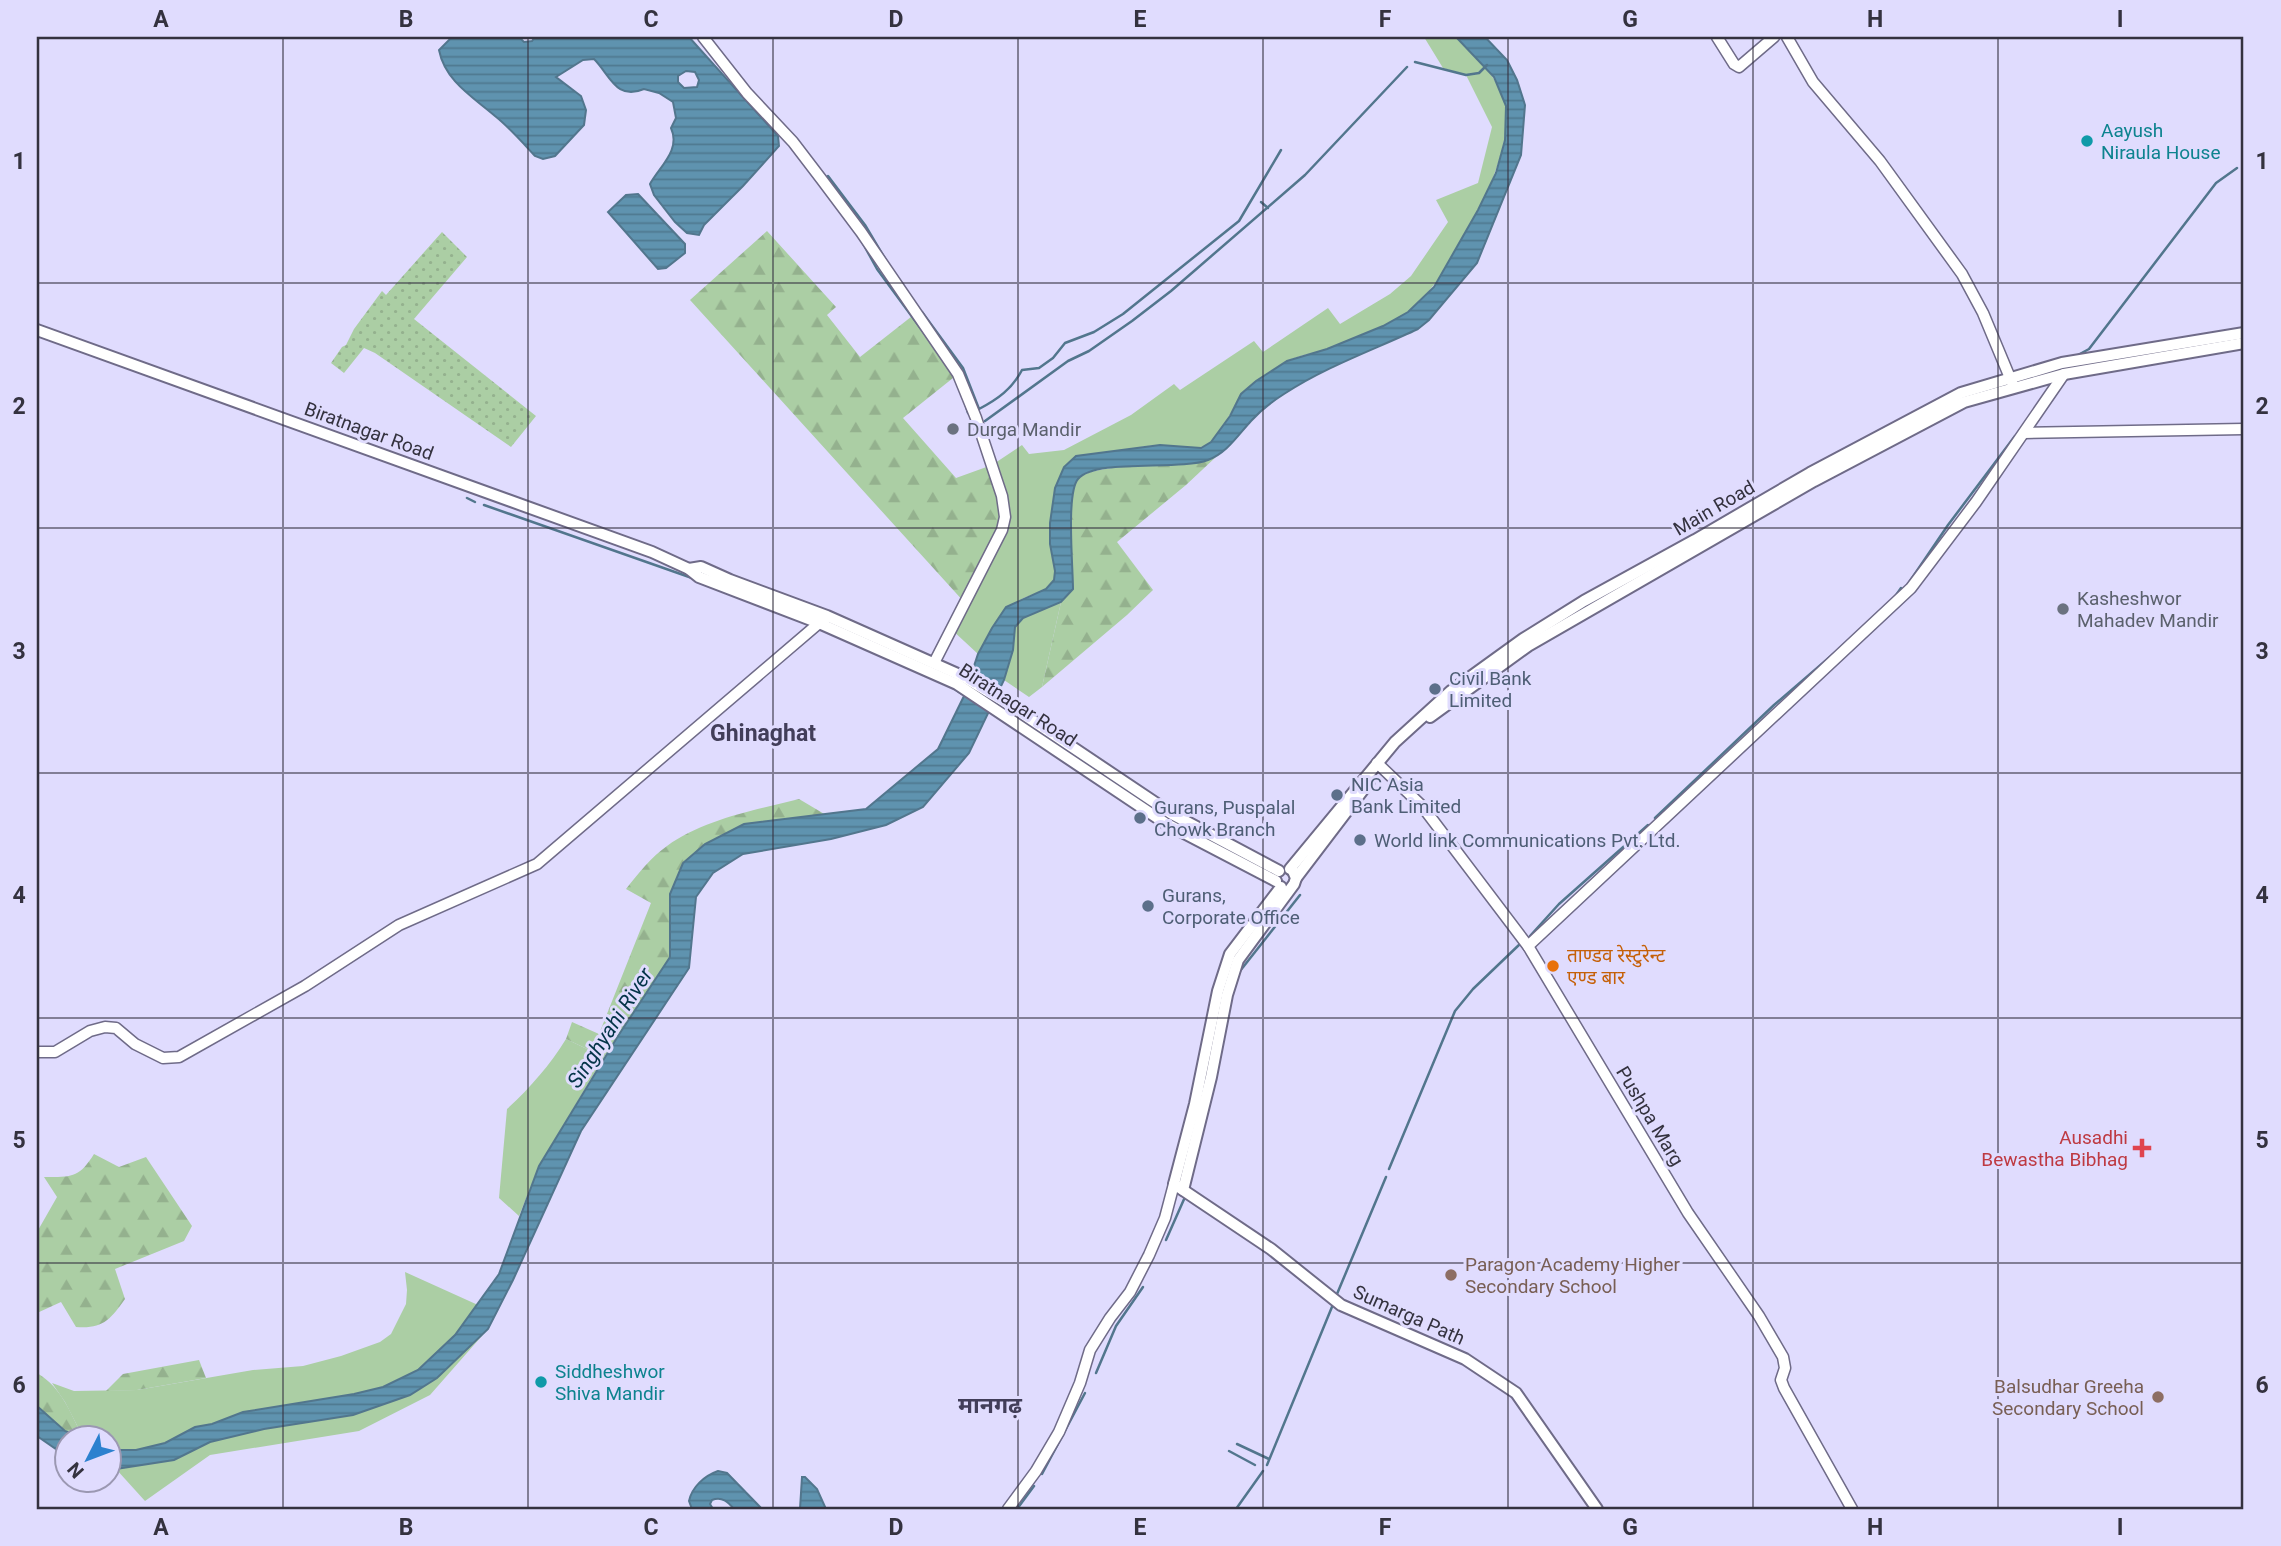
<svg xmlns="http://www.w3.org/2000/svg" width="2281" height="1546" font-family="Roboto,'Noto Sans Devanagari',sans-serif">
<style>
.grass{fill:#abcea4}
.forest{fill:url(#forest-firs)}
.garden{fill:url(#garden-dots)}
.water{fill:url(#water-rules);stroke:#52768d;stroke-width:2;fill-rule:evenodd}
.lines{fill:none;stroke-linecap:round;stroke-linejoin:round}
.stream{stroke:#52768d;stroke-width:2.5}
.secondary-casing{stroke:#6f6b88;stroke-width:13}
.primary-casing{stroke:#6f6b88;stroke-width:14}
.secondary{stroke:#fff;stroke-width:10}
.primary{stroke:#fff;stroke-width:10}
.grid{fill:none;stroke:#34323f;stroke-width:2;stroke-opacity:0.55}
.culture-dot{fill:#0f9aa8;stroke:#e0dcfe;stroke-width:2.5}
.worship-dot{fill:#6b7280;stroke:#e0dcfe;stroke-width:2.5}
.service-dot{fill:#5c6f8a;stroke:#e0dcfe;stroke-width:2.5}
.food-dot{fill:#e8710a;stroke:#e0dcfe;stroke-width:2.5}
.health-dot{fill:#e0444e;stroke:#e0dcfe;stroke-width:2.5}
.education-dot{fill:#8d6e63;stroke:#e0dcfe;stroke-width:2.5}
.labels{text-anchor:middle;dominant-baseline:central;stroke-width:6;stroke-linejoin:round;paint-order:stroke}
.culture-label{font-size:19px;fill:#0d838f;stroke:#e0dcfe;text-anchor:start}
.worship-label{font-size:19px;fill:#5b616d;stroke:#e0dcfe;text-anchor:start}
.street-label{font-size:19px;fill:#34323f;stroke:#e0dcfe}
.service-label{font-size:19px;fill:#4e5e75;stroke:#e0dcfe;text-anchor:start}
.food-label{font-size:19px;fill:#c56008;stroke:#e0dcfe;text-anchor:start}
.health-label{font-size:19px;fill:#be3a42;stroke:#e0dcfe;text-anchor:end}
.education-label{font-size:19px;fill:#785e54;stroke:#e0dcfe;text-anchor:start}
.water-label{font-size:21px;font-style:italic;fill:#043448;stroke:#e0dcfe}
.quarter-label{font-size:23px;font-weight:bold;fill:#423e59;stroke:#e0dcfe}
.neatline{fill:none;stroke:#34323f;stroke-width:2.5}
.grid-label{font-size:23px;text-anchor:middle;font-weight:bold;fill:#34323f}
</style>
<defs>
<pattern id="forest-firs" width="22" height="20" patternUnits="userSpaceOnUse" patternTransform="scale(1.75)"><rect width="22" height="20" fill="#abcea4"/><path d="M5 1l3.5 6h-7zM16 11l3.5 6h-7z" fill="#94b18e"/></pattern>
<pattern id="garden-dots" width="8" height="8" patternUnits="userSpaceOnUse" patternTransform="scale(1.75)"><rect width="8" height="8" fill="#abcea4"/><path d="M2 2h.1M6 6h.1" fill="none" stroke="#94b18e" stroke-width="1.8" stroke-linecap="round"/></pattern>
<pattern id="water-rules" width="6" height="5" patternUnits="userSpaceOnUse" patternTransform="scale(1.75)"><rect width="6" height="5" fill="#5f93af"/><path d="M0 2.5h6" fill="none" stroke="#4f7990"/></pattern>
</defs>
<rect width="100%" height="100%" fill="#e0dcfe"/>
<g class="grass">
<path d="M1424,37h32c21,20 42,39 49,68 13,49 -58,181 -100,209 -23,15 -51,26 -77,35 -13,4 -28,6 -41,12 -10,5 -40,26 -46,35 -12,15 -18,42 -37,50 -15,6 -33,-2 -48,-1 -32,3 -62,13 -92,22 -10,24 -15,49 -14,75 1,11 9,27 4,38 -6,13 -22,13 -32,19 -20,12 -33,35 -44,55l-27,-25 51,-99 -10,-65 30,-20 7,9 35,-4 67,-35 43,-31 6,6 74,-49 9,11 65,-44 12,16 50,-30 21,-18 37,-54 -12,-22 42,-17 14,-56 -26,-52 -23,-7z"/>
<path d="M1061,602l-19,85 -13,10 -25,-17 9,-30 2,-23 8,-9z"/>
<path d="M566,1039l38,18 -65,109 -20,50 -20,-18 8,-89c23,-21 43,-44 59,-70z"/>
<path d="M405,1272l73,33 -23,30 -37,36 -35,16 -29,7 -111,18 -31,12 -17,3 -30,16 -29,7h-27l-1,-12 -25,-1 -18,-35 -13,-19 22,8 63,-1 116,-20 50,-4 38,-10 39,-14 11,-8 15,-30 1,-14z"/>
<path d="M488,1329l-58,66 -71,36 -149,24 -65,46 -29,-32 58,-9 36,-18 53,-13 90,-14 84,-37z"/>
</g>
<g class="forest">
<path d="M767,231l69,76 -9,8 33,42 56,-44 42,61 -55,44 53,60 36,-13 13,52 -40,86 -275,-303z"/>
<path d="M1217,456l-31,29 -69,57 36,48 -26,25 -85,72 19,-85 12,-13c0,-22 -7,-92 3,-108 13,-21 112,-12 141,-25z"/>
<path d="M799,799l27,16 -82,9 -74,70v63l-66,100 -38,-18 6,-17 27,12 52,-131 -25,-14c12,-15 25,-32 41,-43 37,-27 89,-36 132,-47z"/>
<path d="M94,1154l25,13 27,-10 46,69 -8,15 -69,28 10,30c-15,21 -22,30 -49,28l-15,-25 -24,11v-81l20,-35 -13,-20c28,0 35,1 50,-23z"/>
<path d="M199,1360l7,18 -69,12 -31,1 17,-17z"/>
<path d="M37,1373c26,16 32,38 46,64l-18,-6 -28,-25z"/>
</g>
<path class="garden" d="M442,232l25,25 -53,62 122,97 -25,31 -136,-94 -11,-5 -20,25 -13,-10 11,-16 4,-2 8,-16 28,-38 4,4z"/>
<g class="water">
<path d="M452,37h67l5,5 8,-1 3,-4h154l89,99 1,10 -36,40 -39,39 -5,10 -12,-2 -12,-11 -21,-27 -4,-11c10,-18 31,-34 21,-56l5,-10 -3,-16 -14,-9 -15,-4c-28,12 -34,-14 -50,-30l-11,1 -27,17 25,19 5,14 -2,15 -29,31 -12,3 -8,-3c-13,-14 -25,-28 -40,-40 -22,-19 -50,-35 -56,-66zM686,71l9,1 4,8 -2,7 -13,1 -6,-6v-6z"/>
<path d="M1456,37h29l22,23 10,20 8,25 -4,50 -44,108 -48,57 -11,9c-45,21 -93,38 -134,65 -11,7 -24,17 -33,27 -13,14 -24,32 -43,39 -29,11 -112,-2 -130,19 -12,14 -5,88 -5,110l-12,13 -38,16 -8,9 -2,23 -9,30 -35,73 -46,54 -37,18 -55,14 -88,15 -30,19 -17,24 -7,71 -108,163 -68,149 -25,49 -51,49 -27,17 -57,20 -89,14 -54,13 -36,18 -65,10 -1,-20h28l29,-7 30,-16 17,-3 31,-12 111,-18 29,-7 35,-17 37,-35 44,-61 40,-108 79,-130 52,-79v-63l13,-31 22,-19 39,-20 122,-15 72,-60 26,-53 14,-42 14,-26 14,-21 40,-18 8,-9 1,-9 -5,-27v-21l5,-35 9,-21 12,-11 84,-11 41,3 10,-6 19,-26 11,-22 15,-13 31,-20 40,-12 56,-23 25,-14 26,-25 44,-77 18,-37 9,-33 1,-34 -12,-29z"/>
<path d="M638,194l47,50v9l-19,15 -8,1 -50,-57 18,-17z"/>
<path d="M37,1406l28,25 16,6 -15,1v18l-29,-20z"/>
<path d="M718,1471l9,2 35,36h-28c-6,-7 -12,-13 -22,-9l-2,4 3,5h-21l-3,-8c3,-14 15,-25 29,-30z"/>
<path d="M802,1477h3l12,12 9,20h-26z"/>
</g>
<g class="lines">
<g class="stream">
<path d="M1415,62l51,13 13,-2 8,-8"/>
<path d="M828,176l37,49 22,37"/>
<path d="M1261,202l7,6"/>
<path d="M860,238l17,31 50,68"/>
<path d="M922,312l41,56 16,41c19,-10 33,-20 43,-39l17,-2 14,-10 12,-15 29,-11 29,-18 116,-93 42,-71"/>
<path d="M2078,355l11,-6 127,-166 21,-15"/>
<path d="M965,403l3,10"/>
<path d="M985,421l83,-60 21,-10 43,-30 39,-30 134,-116 102,-108"/>
<path d="M467,498l8,4"/>
<path d="M484,505l208,73"/>
<path d="M1910,581l38,-56 67,-89"/>
<path d="M1894,598l7,-10"/>
<path d="M953,688l9,6"/>
<path d="M1655,818l119,-113 64,-55"/>
<path d="M1530,936l29,-32 89,-79"/>
<path d="M1240,971l60,-76"/>
<path d="M1389,1169l66,-158 18,-22 48,-46"/>
<path d="M1166,1240l19,-43"/>
<path d="M1337,1294l49,-117"/>
<path d="M1096,1373l20,-47 27,-39"/>
<path d="M1237,1444l32,15"/>
<path d="M1229,1451l26,14"/>
<path d="M1267,1465l67,-163"/>
<path d="M1042,1474l43,-81"/>
<path d="M1017,1509l17,-23"/>
<path d="M1236,1509l27,-38"/>
</g>
<defs>
<g id="secondary">
<path d="M703,37l44,56 46,49 29,38 39,52 97,142 18,44 26,78 3,21 -3,13 -68,133"/>
<path d="M1717,37l17,27 5,3 35,-30"/>
<path d="M1787,37l26,45 67,79 82,113 21,39 30,72"/>
<path d="M2024,433l220,-4"/>
<path d="M1377,763l45,43 106,140 160,267 71,103 24,41 2,11 -4,12 3,8 68,121"/>
<path d="M1528,946l383,-358 65,-86 88,-128"/>
<path d="M37,1052h18l35,-21 15,-4 11,1 19,16 28,14 16,-1 126,-71 94,-61 138,-61 288,-246"/>
<path d="M1008,1509l28,-38 23,-39 21,-49 10,-33 20,-32 20,-26 19,-37 16,-37 9,-34"/>
</g>
<g id="primary">
<path d="M37,330l615,222 37,17 10,8 120,46 138,61 208,139 111,58"/>
<path d="M689,569l12,-2 29,13 97,36 135,60 43,26 167,112 107,57"/>
<path d="M1430,717l98,-71 286,-165 150,-79 100,-28 180,-31"/>
<path d="M1290,869l105,-127 56,-51 72,-52 61,-38 111,-61 115,-67 151,-80 101,-30 182,-30"/>
<path d="M1296,878l73,-96"/>
<path d="M1281,887l-51,67 -12,37 -23,113 -21,80 97,65 70,56 124,54 51,34 81,116"/>
<path d="M1183,1190l28,-113 16,-82 11,-35 56,-76 2,-6 -3,-7"/>
</g>
</defs>
<use href="#secondary" class="secondary-casing"/>
<use href="#primary" class="primary-casing"/>
<use href="#secondary" class="secondary"/>
<use href="#primary" class="primary"/>
</g>
<path class="grid" d="M283,37v1472M528,37v1472M773,37v1472M1018,37v1472M1263,37v1472M1508,37v1472M1753,37v1472M1998,37v1472M37,283h2207M37,528h2207M37,773h2207M37,1018h2207M37,1263h2207"/>
<g class="culture-dot">
<circle cx="2087" cy="141" r="7"/>
<circle cx="541" cy="1382" r="7"/>
</g>
<g class="worship-dot">
<circle cx="953" cy="429" r="7"/>
<circle cx="2063" cy="609" r="7"/>
</g>
<g class="service-dot">
<circle cx="1435" cy="689" r="7"/>
<circle cx="1337" cy="795" r="7"/>
<circle cx="1140" cy="818" r="7"/>
<circle cx="1360" cy="840" r="7"/>
<circle cx="1148" cy="906" r="7"/>
</g>
<circle class="food-dot" cx="1553" cy="966" r="7"/>
<path class="health-dot" d="M2138.5 1137.5h7v7h7v7h-7v7h-7v-7h-7v-7h7z"/>
<g class="education-dot">
<circle cx="1451" cy="1275" r="7"/>
<circle cx="2158" cy="1397" r="7"/>
</g>
<g class="labels">
<g class="culture-label">
<text x="2101" y="130">Aayush<tspan x="2101" dy="22">Niraula House</tspan></text>
<text x="555" y="1371">Siddheshwor<tspan x="555" dy="22">Shiva Mandir</tspan></text>
</g>
<g class="worship-label">
<text x="967" y="429">Durga Mandir</text>
<text x="2077" y="598">Kasheshwor<tspan x="2077" dy="22">Mahadev Mandir</tspan></text>
</g>
<g class="street-label">
<text transform="translate(369 431) rotate(20)">Biratnagar Road</text>
<text transform="translate(1714 508) rotate(-30)">Main Road</text>
<text transform="translate(1018 705) rotate(33)">Biratnagar Road</text>
<text transform="translate(1650 1116) rotate(59)">Pushpa Marg</text>
<text transform="translate(1409 1315) rotate(24)">Sumarga Path</text>
</g>
<g class="service-label">
<text x="1449" y="678">Civil Bank<tspan x="1449" dy="22">Limited</tspan></text>
<text x="1351" y="784">NIC Asia<tspan x="1351" dy="22">Bank Limited</tspan></text>
<text x="1154" y="807">Gurans, Puspalal<tspan x="1154" dy="22">Chowk Branch</tspan></text>
<text x="1374" y="840">World link Communications Pvt. Ltd.</text>
<text x="1162" y="895">Gurans,<tspan x="1162" dy="22">Corporate Office</tspan></text>
</g>
<g class="food-label">
<text x="1567" y="955">ताण्डव रेस्टुरेन्ट<tspan x="1567" dy="22">एण्ड बार</tspan></text>
</g>
<g class="health-label">
<text x="2128" y="1137">Ausadhi<tspan x="2128" dy="22">Bewastha Bibhag</tspan></text>
</g>
<g class="education-label">
<text x="1465" y="1264">Paragon Academy Higher<tspan x="1465" dy="22">Secondary School</tspan></text>
<text x="2144" y="1386" text-anchor="end">Balsudhar Greeha<tspan x="2144" dy="22">Secondary School</tspan></text>
</g>
<g class="water-label">
<text transform="translate(610 1028) rotate(-57)">Singhyahi River</text>
</g>
<g class="quarter-label">
<text x="763" y="733">Ghinaghat</text>
<text x="990" y="1405">मानगढ़</text>
</g>
</g>
<rect width="2281" height="1546" fill="none" stroke="#e0dcfe" stroke-width="77"/>
<g transform="translate(88 1459) rotate(228)"><circle r="33" fill="#e0dcfe" stroke="#9b98b2" stroke-width="2"/>
<path d="M0-5L12 26L0 18L-12 26Z" fill="#2c81cf"/>
<text y="-10" font-size="19" font-weight="bold" text-anchor="middle" fill="#34323f">N</text>
</g>
<rect x="38" y="38" width="2204" height="1470" class="neatline"/>
<g class="grid-label">
<text x="161" y="27">A</text>
<text x="406" y="27">B</text>
<text x="651" y="27">C</text>
<text x="896" y="27">D</text>
<text x="1140" y="27">E</text>
<text x="1385" y="27">F</text>
<text x="1630" y="27">G</text>
<text x="1875" y="27">H</text>
<text x="2120" y="27">I</text>
<text x="19" y="169">1</text>
<text x="2262" y="169">1</text>
<text x="19" y="414">2</text>
<text x="2262" y="414">2</text>
<text x="19" y="659">3</text>
<text x="2262" y="659">3</text>
<text x="19" y="903">4</text>
<text x="2262" y="903">4</text>
<text x="19" y="1148">5</text>
<text x="2262" y="1148">5</text>
<text x="19" y="1393">6</text>
<text x="2262" y="1393">6</text>
<text x="161" y="1535">A</text>
<text x="406" y="1535">B</text>
<text x="651" y="1535">C</text>
<text x="896" y="1535">D</text>
<text x="1140" y="1535">E</text>
<text x="1385" y="1535">F</text>
<text x="1630" y="1535">G</text>
<text x="1875" y="1535">H</text>
<text x="2120" y="1535">I</text>
</g>
</svg>
